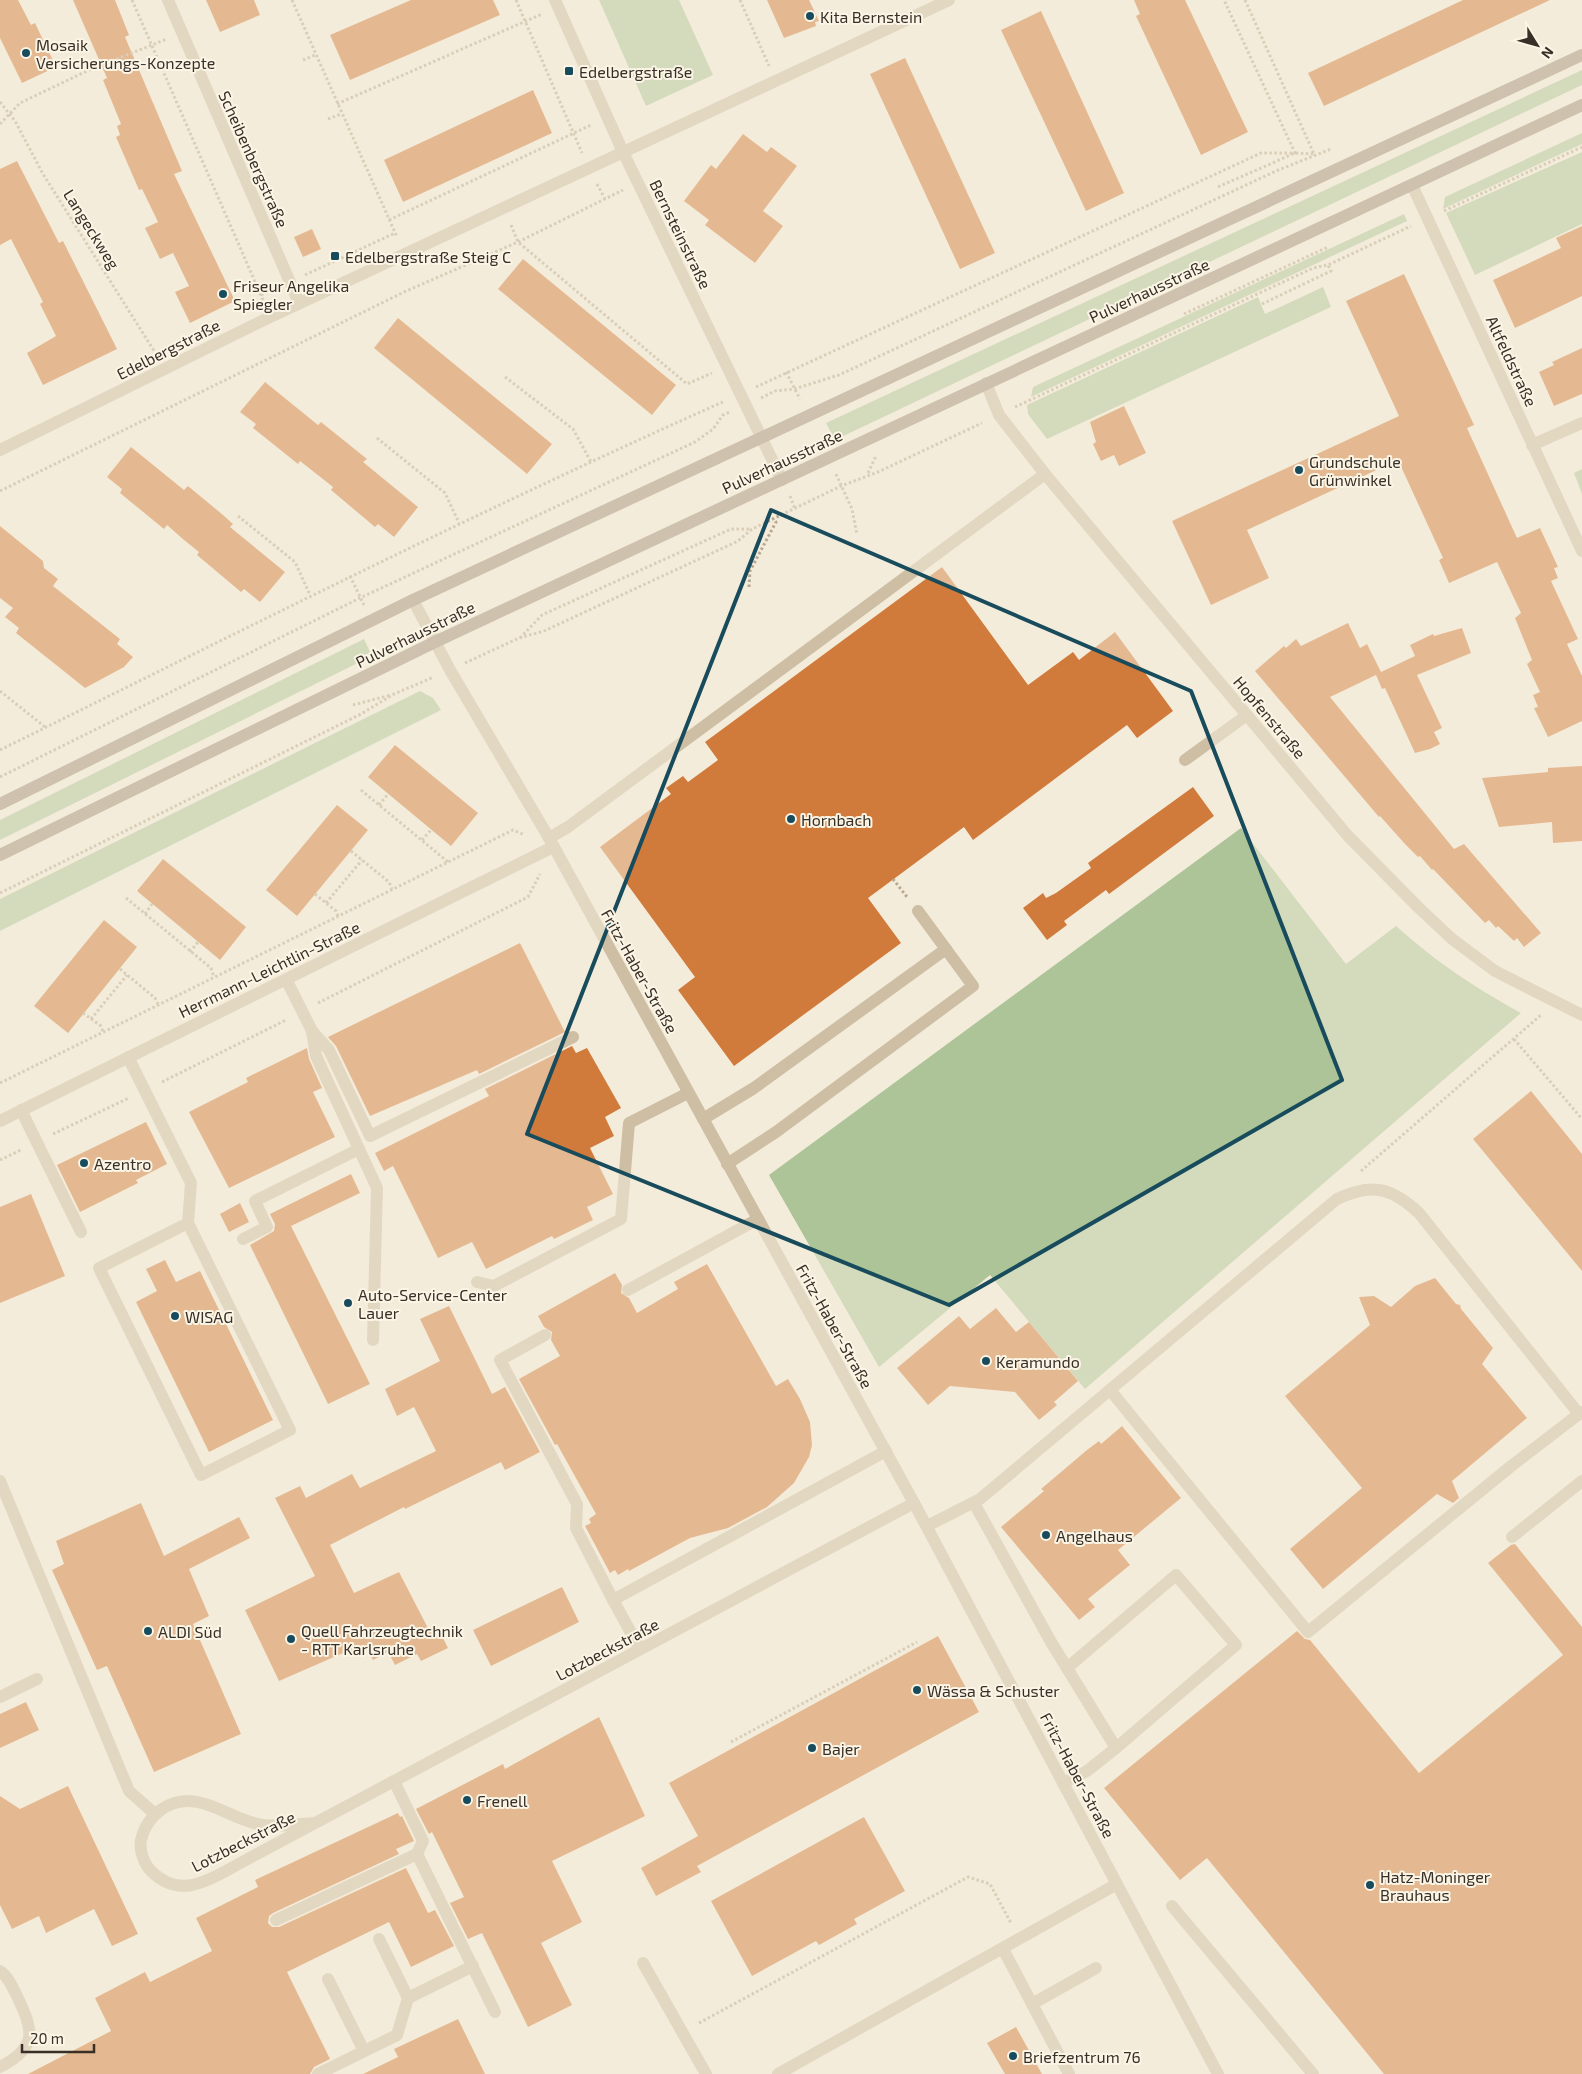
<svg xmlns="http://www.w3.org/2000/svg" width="1582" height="2074" font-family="'Exo 2',sans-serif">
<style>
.green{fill:#adc498}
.building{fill:#d07b3b}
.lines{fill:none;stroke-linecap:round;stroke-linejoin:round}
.path{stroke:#b9a88f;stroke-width:3;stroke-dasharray:2.5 2.5;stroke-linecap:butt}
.service{stroke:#cdbea4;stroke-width:12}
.minor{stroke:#cdbea4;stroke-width:12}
.secondary{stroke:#a18d76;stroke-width:12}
.marked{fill:none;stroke:#184c5d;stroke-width:4;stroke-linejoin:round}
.poi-dot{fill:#184c5d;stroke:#fbf5e6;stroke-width:2}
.labels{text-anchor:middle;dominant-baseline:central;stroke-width:4;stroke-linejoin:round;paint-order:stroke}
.poi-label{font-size:16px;fill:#382f27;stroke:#fbf5e6;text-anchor:start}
.street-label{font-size:16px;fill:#382f27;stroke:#fbf5e6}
</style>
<rect width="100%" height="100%" fill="#f4ecda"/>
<g class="green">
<path d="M599,0h80l34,75 -67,31z"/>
<path d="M1582,70v15l-747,355 -9,-17z"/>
<path d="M1582,133v11l-139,65 2,-12z"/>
<path d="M1582,152v72l-107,51 -29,-62z"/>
<path d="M1404,214l3,7 -376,176 2,-10z"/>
<path d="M1323,287l8,20 -284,132 -19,-25 -1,-9 231,-108 7,17z"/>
<path d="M1582,469v25l-8,-21z"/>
<path d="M364,639l8,17 -372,184v-20z"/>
<path d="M420,691l13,7 8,12 -441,221v-32z"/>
<path d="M1241,828l105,136 50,-38c42,37 76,60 125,87l-436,376 -95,-114 -111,92 -110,-192z"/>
</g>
<g class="building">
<path d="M0,0h18l13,25 4,-2 21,44 -34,16 -22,-45z"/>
<path d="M73,0h42l14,35 -4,2 57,134 -8,3 61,127 -45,22 -15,-31 14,-6 -16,-33 -13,6 -15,-31 13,-6 -16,-33 -3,1 -23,-53 4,-2 -3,-9 4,-2 -18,-44 4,-2z"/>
<path d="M206,0h48l6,15 -40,17z"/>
<path d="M411,0h82l7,15 -150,65 -20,-45z"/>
<path d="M767,0h42l10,21 -4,1 1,4 -32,12z"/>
<path d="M1134,0h51l63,132 -47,23 -65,-139 4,-2z"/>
<path d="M1463,0h87l-226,106 -16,-33z"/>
<path d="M1041,11l83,182 -38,18 -85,-181z"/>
<path d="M905,58l90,195 -35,16 -90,-195z"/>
<path d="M533,90l19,43 -149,69 -19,-42z"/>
<path d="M743,134l24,18 4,-5 26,19 -34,45 20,15 -28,37 -50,-38 4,-5 -25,-19 27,-36 5,4z"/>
<path d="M17,161l42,82 4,-2 54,108 -74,36 -16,-32 29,-17 -16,-32 3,-2 -32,-63 -11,6v-76z"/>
<path d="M1582,226v70l-67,32 -22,-48 68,-32 -5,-10z"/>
<path d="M312,229l9,20 -18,8 -9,-20z"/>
<path d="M523,259l153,126 -24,30 -154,-126z"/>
<path d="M1404,274l70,151 -7,3 50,110 23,-10 18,39 -4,1 4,10 -7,3 27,58 -11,5 15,32v45l-34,16 -14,-29 4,-1 -5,-12 7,-3 -13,-28 5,-4 -17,-42 6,-5 -24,-51 -48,21 -10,-23 4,-2 -45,-98 -151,70 22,48 -58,27 -39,-84 227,-105 -53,-115z"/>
<path d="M398,318l154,126 -25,30 -153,-126z"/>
<path d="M1582,348v46l-28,12 -15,-34 15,-7 -2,-3z"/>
<path d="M265,382l53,43 3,-3 46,37 -4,3 55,45 -24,30 -16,-13 -3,3 -44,-37 2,-3 -33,-26 -2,3 -45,-36 3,-4 -16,-12z"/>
<path d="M1124,406l22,47 -27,13 -5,-11 -13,6 -8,-17 3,-2 -6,-20z"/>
<path d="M131,447l53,43 4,-4 35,29 10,9 -3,3 55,45 -25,30 -16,-13 -3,3 -44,-37 2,-3 -15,-12 -17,-15 -3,4 -44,-36 2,-4 -15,-12z"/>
<path d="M0,526l43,35 1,7 14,11 -5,7 67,53 -3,5 16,13 -9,10 -39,21 -69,-55 3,-5 -14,-11 8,-9 -13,-10z"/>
<path d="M942,567l86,118 45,-33 6,8 36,-28 58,79 -36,27 -10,-13 -154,115 -9,-13 -96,71 33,45 -167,123 -56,-76 17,-13 -95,-130 71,-53 -5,-6 17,-12 5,6 30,-22 -13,-18z"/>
<path d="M1348,623l12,25 7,-4 14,28 34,-16 -5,-11 23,-11 1,2 28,-8 9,25 -54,22 25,53 -8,4 6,12 -10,5 -15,4 -30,-65 -3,1 -6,-14 -46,22 124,152 10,-5 77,89 -17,14 -7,-9 -3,3 -16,-15 -2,2 -7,-8 -4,3 -52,-54 -1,1 -12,-14 -2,1 -13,-13 -25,-28 -1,1 -124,-146 29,-25 2,2 10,-9 5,7z"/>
<path d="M395,745l83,68 -27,33 -83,-69z"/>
<path d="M1582,766v75l-29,2 -1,-21 -53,5 -17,-49 66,-6v-4z"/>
<path d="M1193,787l21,29 -105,78 -3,-4 -42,31 3,4 -20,15 -24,-32 20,-15 3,5 10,-5 35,-25 -3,-5z"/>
<path d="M337,805l31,25 -71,86 -31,-26z"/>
<path d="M163,859l83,68 -26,33 -83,-69z"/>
<path d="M104,920l33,27 -69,86 -34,-27z"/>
<path d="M520,943l45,89 -86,42 -2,-4 -107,46 -34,-70 -8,-9z"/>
<path d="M572,1046l4,7 11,-5 34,60 -16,9 9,19 -24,12 23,46 -26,13 6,13 -39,19 -2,-3 -66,33 -14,-27 -34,16 -45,-92 -9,5 -9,-18 114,-57 -4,-7z"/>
<path d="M307,1048l2,11 13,29 -9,4 22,45 -106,51 -40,-76 59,-30 -2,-4z"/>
<path d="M1531,1091l51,63v117l-109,-132z"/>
<path d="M146,1122l21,42 -31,16 2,3 -58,29 -23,-47z"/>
<path d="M351,1174l9,19 -69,33 79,158 -42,20 -78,-159 24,-14 1,-7 -5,-10z"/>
<path d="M31,1194l34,82 -65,27v-96z"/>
<path d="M240,1203l9,19 -20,10 -9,-18z"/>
<path d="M165,1260l11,22 24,-11 73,149 -64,32 -73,-150 21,-11 -11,-22z"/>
<path d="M707,1264l69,122 12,-7 12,20 10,23 2,23 -3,12 -15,26 -27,24 -39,21 -38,10 -61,33 -1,-2 -10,6 -3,-5 -5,3 -25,-47 6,-3 -2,-4 7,-5 -39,-70 -2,1 -36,-66 41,-23 -9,-16 1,-8 -8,-5 -6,-11 77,-43 7,12 -1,8 8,5 8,15 41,-24 -4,-7z"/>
<path d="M1435,1278l21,26 4,1 1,4 32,39 -11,16 45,54 -75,63 7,17 -6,5 -16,-9 -114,95 -33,-40 72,-61 -77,-92 85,-71 -11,-28 15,-1 17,11 24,-21z"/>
<path d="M449,1306l43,88 13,-7 35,65 -35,18 -4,-8 -96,47 -1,-2 -74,38 24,48 45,-21 31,60 8,-4 10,20 -27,13 -4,-7 -22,11 -7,-13 -15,8 -7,-13 -14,7 -2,-4 -71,31 -34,-71 70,-34 -40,-78 25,-12 6,12 46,-24 8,14 76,-37 -22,-44 -17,9 -12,-27 55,-28 -20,-42z"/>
<path d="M996,1308l20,24 13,-10 49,59 -24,21 3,3 -18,15 -24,-28 -65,-6 -22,19 -31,-37 62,-52 11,13z"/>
<path d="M1122,1426l59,72 -63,52 12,15 -42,34 7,8 -16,13 -78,-93 43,-36 -3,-2 46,-39 12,-9 2,3z"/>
<path d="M141,1503l23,53 75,-39 11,21 -61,31 20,47 -16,8 48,110 -87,38 -47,-106 -10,4 -45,-100 12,-6 -8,-23z"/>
<path d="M1515,1544l67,83v447h-198l-177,-216 -27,22 -76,-92 193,-157 8,8 5,1 109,133 144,-118 -75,-92 23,-18z"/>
<path d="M562,1587l17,35 -88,44 -18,-36z"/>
<path d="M938,1636l41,76 -282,154 4,6 -45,24 -15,-28 57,-32 -29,-53z"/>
<path d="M26,1702l13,28 -39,18v-34z"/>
<path d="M599,1717l46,99 -93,45 30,61 -41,21 31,62 -44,22 -46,-94 -14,6 -18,-36 14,-6 -32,-65 -3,2 -13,-25 87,-45 2,5z"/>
<path d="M68,1786l70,148 -26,12 -18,-37 -48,24 -7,-17 -27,13 -12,-24v-109l20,13z"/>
<path d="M398,1813l2,4 2,-1 12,25 -18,8 3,5 -126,59 -4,3 -1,7 4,4h7l127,-59 22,45 7,-3 19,36 -43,21 -22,-45 -102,50 43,87 -16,8 -4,7h-282l83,-43 -16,-33 50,-26 5,10 62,-31 -16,-33 62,-31 -3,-7z"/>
<path d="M864,1817l41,74 -51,28 3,5 -38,21 -3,-4 -64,35 -41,-75z"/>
<path d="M458,2019l27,55h-122l35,-17 -4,-8z"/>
<path d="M1016,2027l26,47h-37l-18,-31z"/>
</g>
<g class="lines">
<g class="path">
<path d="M132,0l131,300"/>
<path d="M292,0l105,237"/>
<path d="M516,0l66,153"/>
<path d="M740,0l29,66"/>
<path d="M1245,0l69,154"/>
<path d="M303,60l12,-5"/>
<path d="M0,102l15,19 28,53 113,180"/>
<path d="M337,104l205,-90"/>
<path d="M328,119l13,-5"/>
<path d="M0,124l20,-21 69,-33 78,-31"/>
<path d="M597,184l8,15"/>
<path d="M1218,187l77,-34 19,1"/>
<path d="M1444,211l138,-64"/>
<path d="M389,220l202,-95"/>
<path d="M511,225l7,17 169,142 25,-11"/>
<path d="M305,275l90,-42"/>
<path d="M261,295l13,-6"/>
<path d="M1262,304l69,-33 -3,-6"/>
<path d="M1184,314l144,-67"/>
<path d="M786,372l14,27"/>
<path d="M505,377l68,52 18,33"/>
<path d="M756,387l505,-234h34l-71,-153"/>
<path d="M761,398l14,-7 19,-2 45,-14 437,-204 55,-22"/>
<path d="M1015,407l298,-139 15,-3 83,-39"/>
<path d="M377,438l68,55 14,30"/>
<path d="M868,473l8,-17"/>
<path d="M836,474l16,35 5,26"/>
<path d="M0,491l402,-198 116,-51 105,-52"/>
<path d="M790,496l5,13"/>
<path d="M238,516l57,46 15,33"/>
<path d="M350,576l14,29"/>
<path d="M749,587l1,-16 26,-49 -2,-3"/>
<path d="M520,638l22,-23 189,-86h21"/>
<path d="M465,663l54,-25 25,-7 194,-90 14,-12 89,-43 37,-14 104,-49"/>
<path d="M0,691l45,36"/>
<path d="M353,705l38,-10"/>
<path d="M0,750c241,-119 480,-240 725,-349"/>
<path d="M0,777l360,-179 335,-156 18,-13 10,-14 7,-3"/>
<path d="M361,790l87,72"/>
<path d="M379,805l9,-11"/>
<path d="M422,840l10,-11"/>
<path d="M351,851l38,31 3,7"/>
<path d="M893,879l14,18"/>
<path d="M0,893l361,-179 33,-20 40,-17"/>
<path d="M315,894l21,17 2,5"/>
<path d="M126,898l85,70 3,9"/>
<path d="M326,903l36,-43"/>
<path d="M145,914l7,-10"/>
<path d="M190,952l8,-10"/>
<path d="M120,969l35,29 3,6"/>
<path d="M318,1003l210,-106 12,-23"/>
<path d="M83,1013l18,13 2,6"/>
<path d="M91,1019l36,-44"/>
<path d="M1514,1039l68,80"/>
<path d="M162,1082l124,-62"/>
<path d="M0,1083l513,-253 12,5"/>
<path d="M53,1134l76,-36"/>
<path d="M0,1160l21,-10"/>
<path d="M1361,1171l180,-156"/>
<path d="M731,1742l186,-100"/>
<path d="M699,2023l269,-146 22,7 21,39"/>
</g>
<g class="service">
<path d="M1185,760l62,-45"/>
<path d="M549,838l19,-11 477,-353"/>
<path d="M286,979l26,52 17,19 41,86 203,-99"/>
<path d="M128,1057l63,126 -3,40 -89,45 102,207 89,-45 -102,-207"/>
<path d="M21,1110l60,122"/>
<path d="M703,1119l51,-31 192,-139"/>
<path d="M359,1149l18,39 -4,152"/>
<path d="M727,1164l49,-32 197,-146 -55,-75"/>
<path d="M243,1239l24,-12 -12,-26 104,-52 -43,-93 -4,-25"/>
<path d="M477,1282l17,4 127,-67 8,-96 59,-30"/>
<path d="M628,1290l130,-71"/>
<path d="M545,1335l-45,25 77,144 -1,24 37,72"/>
<path d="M1110,1390l198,242 202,-165 69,-53"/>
<path d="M0,1481l129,310 26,23"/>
<path d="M974,1503l77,139 65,106 -29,23 -24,12"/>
<path d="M1512,1537l70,-56"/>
<path d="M640,1649l-27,-49 273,-149"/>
<path d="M1067,1668l109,-93 60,70 -120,103"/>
<path d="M0,1697l37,-18"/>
<path d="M417,1854l78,158"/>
<path d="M1172,1906l141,168"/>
<path d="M276,1920l141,-66 6,-13 -29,-60"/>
<path d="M379,1939l29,59 65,-32"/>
<path d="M1003,1949l66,125"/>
<path d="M643,1963l63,111"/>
<path d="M0,1971c8,5 13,17 17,25 16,34 22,51 -17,71"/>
<path d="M328,1979l36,72"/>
<path d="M1032,2004l64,-36"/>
<path d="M318,2074l79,-39 11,-37"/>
<path d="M778,2074l339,-190"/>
</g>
<g class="minor">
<path d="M168,0l131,303"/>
<path d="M555,0l68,152 159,328"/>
<path d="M1412,185l170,366"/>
<path d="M986,383l13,32 46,59 303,362 70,71 34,32 43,32 87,44"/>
<path d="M1532,445l50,-22"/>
<path d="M0,450l270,-133 679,-317"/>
<path d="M413,600l37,70 99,168 365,665 304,571"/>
<path d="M0,1121l553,-274"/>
<path d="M927,1526l53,-27 357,-300c35,-16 54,-12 82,14l160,201 3,-2"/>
<path d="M315,1823c-19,1 -39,5 -57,1 -33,-7 -62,-37 -96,-15 -10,7 -18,18 -21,31 -2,10 3,24 10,31 11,11 25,17 41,14 22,-5 45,-21 65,-31 46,-25 92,-49 137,-73l520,-278"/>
</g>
<g class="secondary">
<path d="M0,804l413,-204 1169,-545"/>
<path d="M0,855l435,-213 1147,-537"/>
</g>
</g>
<path d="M0 0H1582V2074H0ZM771,510l420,181 151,389 -393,225 -422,-171z" fill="#f4ecda" fill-opacity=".55" fill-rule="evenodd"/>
<path class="marked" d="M771,510l420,181 151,389 -393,225 -422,-171z"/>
<g class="poi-dot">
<circle cx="810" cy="16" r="5"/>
<circle cx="26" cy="53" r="5"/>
<rect x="564" y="66" width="10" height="10" rx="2.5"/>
<rect x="330" y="251" width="10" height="10" rx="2.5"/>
<circle cx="223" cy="294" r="5"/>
<circle cx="1299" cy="470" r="5"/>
<circle cx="791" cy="819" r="5"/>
<circle cx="84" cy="1163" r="5"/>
<circle cx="348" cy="1303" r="5"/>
<circle cx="175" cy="1316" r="5"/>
<circle cx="986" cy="1361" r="5"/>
<circle cx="1046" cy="1535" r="5"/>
<circle cx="148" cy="1631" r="5"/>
<circle cx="291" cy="1639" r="5"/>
<circle cx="917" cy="1690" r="5"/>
<circle cx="812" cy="1748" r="5"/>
<circle cx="467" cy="1800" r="5"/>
<circle cx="1370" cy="1885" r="5"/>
<circle cx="1013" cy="2056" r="5"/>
</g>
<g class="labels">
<g class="poi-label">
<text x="820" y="16">Kita Bernstein</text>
<text x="36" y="44">Mosaik<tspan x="36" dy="18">Versicherungs-Konzepte</tspan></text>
<text x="579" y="71">Edelbergstraße</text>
<text x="345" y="256">Edelbergstraße Steig C</text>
<text x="233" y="285">Friseur Angelika<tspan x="233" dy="18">Spiegler</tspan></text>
<text x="1309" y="461">Grundschule<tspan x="1309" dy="18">Grünwinkel</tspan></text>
<text x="801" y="819">Hornbach</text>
<text x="94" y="1163">Azentro</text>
<text x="358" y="1294">Auto-Service-Center<tspan x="358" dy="18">Lauer</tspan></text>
<text x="185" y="1316">WISAG</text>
<text x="996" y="1361">Keramundo</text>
<text x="1056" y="1535">Angelhaus</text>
<text x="301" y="1630">Quell Fahrzeugtechnik<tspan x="301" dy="18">- RTT Karlsruhe</tspan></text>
<text x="158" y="1631">ALDI Süd</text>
<text x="927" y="1690">Wässa &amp; Schuster</text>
<text x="822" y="1748">Bajer</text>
<text x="477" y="1800">Frenell</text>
<text x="1380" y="1876">Hatz-Moninger<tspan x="1380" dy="18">Brauhaus</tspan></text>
<text x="1023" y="2056">Briefzentrum 76</text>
</g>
<g class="street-label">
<text transform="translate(254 159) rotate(66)">Scheibenbergstraße</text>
<text transform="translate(92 229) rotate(58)">Langeckweg</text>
<text transform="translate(681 234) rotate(64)">Bernsteinstraße</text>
<text transform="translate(1149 290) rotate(-25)">Pulverhausstraße</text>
<text transform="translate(168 349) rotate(-27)">Edelbergstraße</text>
<text transform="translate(1512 361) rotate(65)">Altfeldstraße</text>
<text transform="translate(782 461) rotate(-25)">Pulverhausstraße</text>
<text transform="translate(415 634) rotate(-26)">Pulverhausstraße</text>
<text transform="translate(1270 717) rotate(50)">Hopfenstraße</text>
<text transform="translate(269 969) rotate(-26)">Herrmann-Leichtlin-Straße</text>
<text transform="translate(640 971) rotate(61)">Fritz-Haber-Straße</text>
<text transform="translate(835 1326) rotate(61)">Fritz-Haber-Straße</text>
<text transform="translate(607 1649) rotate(-28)">Lotzbeckstraße</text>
<text transform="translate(1078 1775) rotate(62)">Fritz-Haber-Straße</text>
<text transform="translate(243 1841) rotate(-27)">Lotzbeckstraße</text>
</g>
</g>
<g transform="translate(1537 45) rotate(127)" stroke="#fbf5e6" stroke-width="4" paint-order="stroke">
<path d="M0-4L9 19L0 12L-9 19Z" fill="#382f27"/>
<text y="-8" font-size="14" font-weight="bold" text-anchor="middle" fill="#382f27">N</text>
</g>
<path d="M22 2044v8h72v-8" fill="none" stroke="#382f27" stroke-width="2.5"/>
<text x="30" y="2044" font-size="15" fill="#382f27" stroke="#fbf5e6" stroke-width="4" paint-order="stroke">20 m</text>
</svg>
